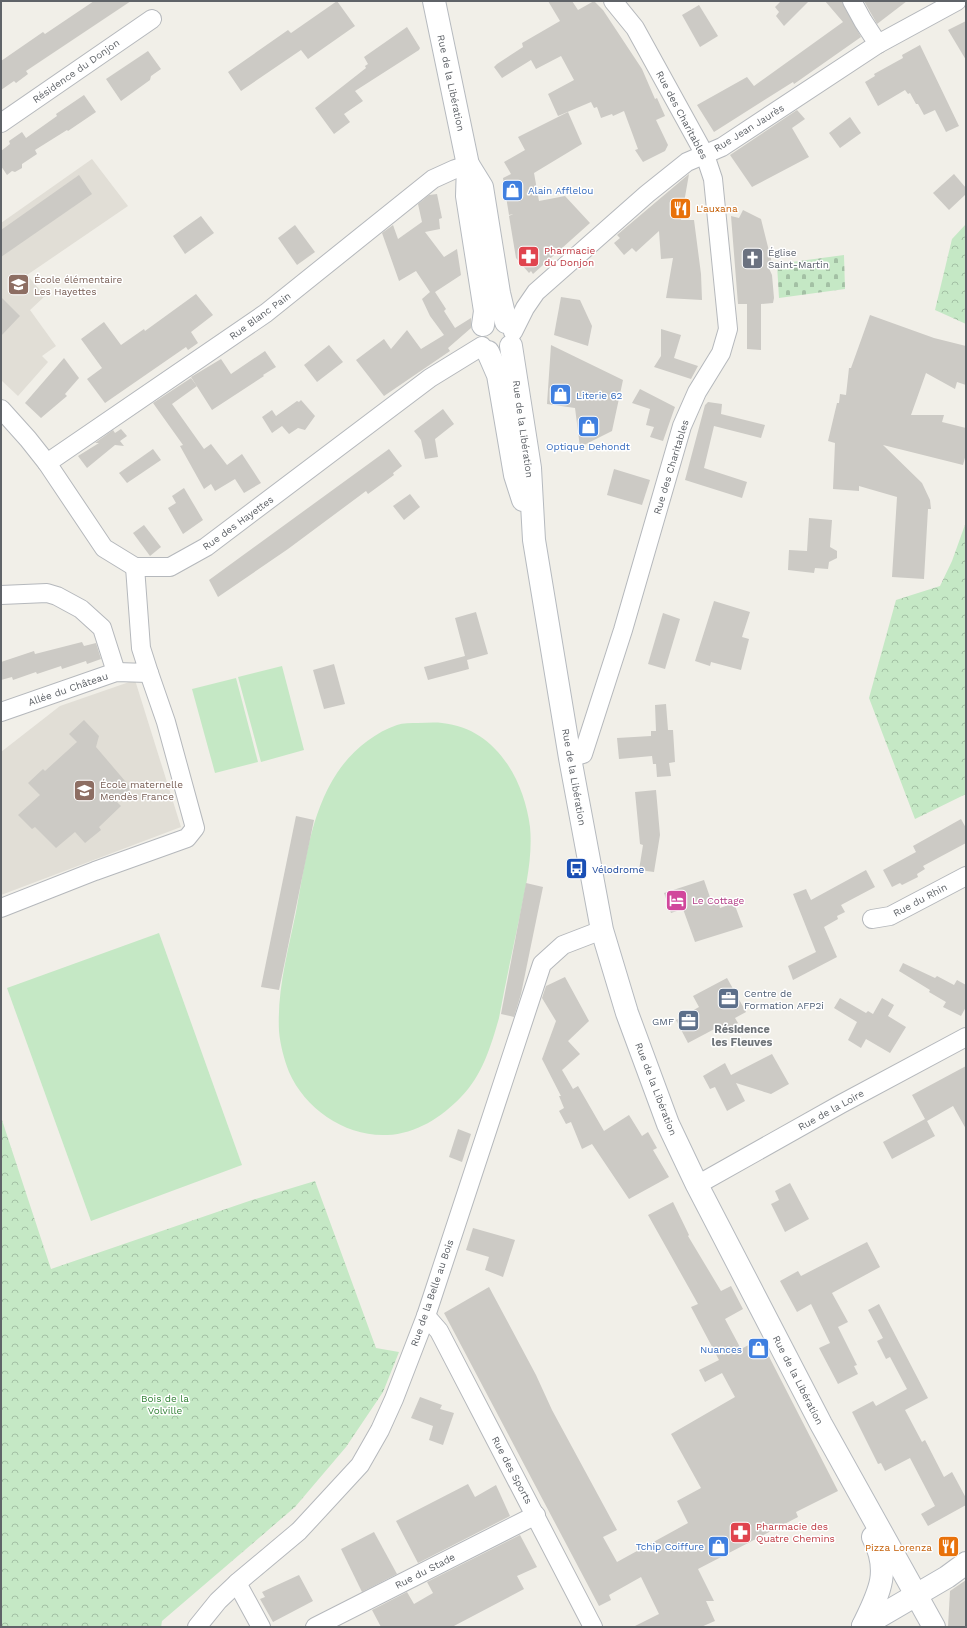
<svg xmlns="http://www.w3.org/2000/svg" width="967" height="1628" font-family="'Work Sans',sans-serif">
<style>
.education{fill:#e1ded6}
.forest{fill:url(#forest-crowns)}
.cemetery{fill:url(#cemetery-stones)}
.garden{fill:#c5e8c5}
.building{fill:#cccac5}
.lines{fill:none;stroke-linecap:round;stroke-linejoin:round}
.minor-casing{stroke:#b5b8bc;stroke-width:20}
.secondary-casing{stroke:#b6babf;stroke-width:24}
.minor{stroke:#fff;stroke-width:18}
.secondary{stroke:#fff;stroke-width:22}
.labels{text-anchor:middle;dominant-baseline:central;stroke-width:3;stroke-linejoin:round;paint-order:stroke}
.street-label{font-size:10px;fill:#5f6368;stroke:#fff}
.shop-label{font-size:10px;fill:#366cbe;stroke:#fff;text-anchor:start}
.food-label{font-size:10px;fill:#c56008;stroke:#fff;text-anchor:start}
.health-label{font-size:10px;fill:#be3a42;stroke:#fff;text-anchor:start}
.worship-label{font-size:10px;fill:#5b616d;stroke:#fff;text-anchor:start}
.education-label{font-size:10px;fill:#785e54;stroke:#fff;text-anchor:start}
.transit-label{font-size:10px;fill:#164399;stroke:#fff;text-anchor:start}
.hotel-label{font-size:10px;fill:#b23c85;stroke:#fff;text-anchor:start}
.service-label{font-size:10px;fill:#4e5e75;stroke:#fff;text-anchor:start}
.park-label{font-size:10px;fill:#348238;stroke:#fff}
.neighbourhood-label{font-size:11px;font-weight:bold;fill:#70757a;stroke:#fff}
</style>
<defs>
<pattern id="forest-crowns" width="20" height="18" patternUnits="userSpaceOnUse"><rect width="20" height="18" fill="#c5e8c5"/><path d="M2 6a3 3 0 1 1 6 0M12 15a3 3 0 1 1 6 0" fill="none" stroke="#a3c0a4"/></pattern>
<pattern id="cemetery-stones" width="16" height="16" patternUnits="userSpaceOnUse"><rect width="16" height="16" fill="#c5e8c5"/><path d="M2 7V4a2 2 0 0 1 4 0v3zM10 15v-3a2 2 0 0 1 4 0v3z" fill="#a3c0a4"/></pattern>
</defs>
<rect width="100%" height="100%" fill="#f1efe8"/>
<g class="education">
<path d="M92,159l36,47 -101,69 18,21 -15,14 26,36 -14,10 6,6 -30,34 -17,-16v-157z"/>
<path d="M135,680l46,147 -180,68v-143l59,-46z"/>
</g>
<g class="forest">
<path d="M966,224v100l-31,-14 17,-71z"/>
<path d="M966,522v272l-51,25 -46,-121 27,-98 44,-14 12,-25z"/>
<path d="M1,1117l50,152 201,-69 63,-19 61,167 23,4 -16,40 -37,55 -51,60 -133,114 -1,6h-160z"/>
</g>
<path class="cemetery" d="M844,255l1,34 -66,9 -2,-34z"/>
<g class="garden">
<path d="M282,666l22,84 -43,12 -23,-85z"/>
<path d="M236,678l22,84 -43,11 -23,-84z"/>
<path d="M418,723c8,0 16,-1 24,0 53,5 82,56 88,104 3,31 -5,63 -11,93 -7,33 -14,65 -20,98 -8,28 -17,58 -38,79 -19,20 -45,37 -74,38 -41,2 -82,-26 -98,-63 -5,-13 -9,-28 -10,-41 -2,-41 9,-80 17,-119 9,-47 14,-98 41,-139 13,-20 36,-40 60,-48 6,-2 14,-2 21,-2z"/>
<path d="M159,933l83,232 -151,56 -84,-233z"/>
</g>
<g class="building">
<path d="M94,1h37l-105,70 2,3 -12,9 -2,-2 -13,9v-29l42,-29 2,2z"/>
<path d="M337,1l18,25 -47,33 -7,-9 -60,41 -13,-19 60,-42 3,3z"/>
<path d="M548,1h24l6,9 16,-9 9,9 39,59 13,30 2,-1 8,18 -9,4 12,25 -3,6 -22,11 -8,-12 3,-1 -14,-38 -11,5 -1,-2 -11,4 -4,-11 -3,1 -3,-6 -33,14 -10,-22 26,-14 -13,-24 -25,13 -5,-9 -29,18 -8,-11 3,-3 26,-17 -1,-4 38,-22z"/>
<path d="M781,1h28l-25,25 -8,-10 3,-4 -4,-5z"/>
<path d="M825,1h17l19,36 -67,47 -1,-2 -79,50 -17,-27 50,-28 7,9 89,-64z"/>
<path d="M864,1h43l-30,23z"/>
<path d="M699,5l19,31 -18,11 -18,-32z"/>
<path d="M966,21v39l-18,-30z"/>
<path d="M407,27l13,21 -1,2 -64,41 8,10 -19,13 6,8 -16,12 -19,-26 51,-40 -1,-2 3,-2 -4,-7z"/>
<path d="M920,45l39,81 -13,6 -11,-22 -11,5 -6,-11h-2l-6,-11 -2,1 -3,-4 -27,16 -13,-24 10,-6 -1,-2 29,-16 -1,-3z"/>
<path d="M148,51l13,18 -10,7 -1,4 -29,21 -15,-22z"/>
<path d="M84,95l12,17 -28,19 -1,-1 -32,20 2,4 -15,10v4l-7,4 -3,-1 -5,4 -6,-9v-15l9,-7 -1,-3 13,-9 4,6 31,-22 -1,-2z"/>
<path d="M797,110l8,9 -13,9 17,29 -57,30 -22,-32z"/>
<path d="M568,112l14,32 -48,29 5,28 26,-5 25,27 -57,51 -2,-3 -2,2 -13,-15 -7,-42 4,-2 -4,1 -6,-37 8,-4 -7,-12 21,-12 -7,-13z"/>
<path d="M850,117l11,16 -21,15 -11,-15z"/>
<path d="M689,174l-8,46h13l7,54 1,26 -36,-2 7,-40 -12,1 -2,-28 -23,21 -4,-4 -8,7 -10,-12 6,-5 -3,-3z"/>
<path d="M954,174l12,14v6l-17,16 -16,-17z"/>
<path d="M79,175l13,19 -91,63v-27z"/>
<path d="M437,194l5,24 -3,1 1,10 -15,3 19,25 13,-8 4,26 -26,17 11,17 -2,2 11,17 16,-10v10l-23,20 2,3 -66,45 -28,-36 28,-21 7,10 16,-19 14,19 23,-14 -14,-19 -8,-17 8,-7 -14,-21 -17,10 -17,-48 11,-8 5,14 24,-17 -4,-18 11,-9z"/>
<path d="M743,210l18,9 11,44 -5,1 5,11 2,23 -1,5 -12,1v46l-14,-1v-45h-9l-7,-88 8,2z"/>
<path d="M201,216l13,17 -29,21 -12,-18z"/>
<path d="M295,225l20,27 -18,13 -19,-27z"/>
<path d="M196,294l17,21 -22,17 7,11 -10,7 -2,-3 -81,56 -18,-24 15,-11 -21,-29 23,-17 17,23 23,-16 1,2z"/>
<path d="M1,297l19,19 -19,20z"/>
<path d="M561,297l19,3 12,26 -4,20 -34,-11z"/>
<path d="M870,315l64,23 32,8v39l-9,-3 -2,7 -29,-16 -15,42h33l-2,7 24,6v26l-3,11 -80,-20 39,38 8,17 1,9h-3l-4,70 -32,-2 5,-80 -38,-11v5l-26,-2 2,-46 -7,-2 9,-38h2l1,-9 6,1 3,-27h2z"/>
<path d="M661,329l20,6 -7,23 24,8 -7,13 -37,-12 7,-11z"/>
<path d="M329,345l14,17 -26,20 -13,-17z"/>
<path d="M551,345l72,35 -11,51 -32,16 -5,-39 -28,-4z"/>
<path d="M265,351l11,16 -13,8 1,1 -52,34 -21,-33 30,-18 10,15z"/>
<path d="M64,358l15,20 -14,16 2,2 -26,22 -16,-15z"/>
<path d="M191,378l6,8 -25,18 32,45 7,-5 16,21 15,-11 19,29 -17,10 -9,-14 -20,12 -4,-7 -7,5 -24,-43 3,-1 -30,-42z"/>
<path d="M640,389l35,18 -12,34 -13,-4 4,-10 -8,-2 4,-16 -18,-6z"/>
<path d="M301,400l14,16 -10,14 -7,-2 -9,6 -7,-8 -10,7 -10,-16 10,-7 4,6 21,-15 2,1z"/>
<path d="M708,402l14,2 -1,10 44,11 -4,13 -47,-12 -10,42 43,14 -5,16 -57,-18 20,-75z"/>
<path d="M443,409l11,15 -19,15 3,18 -13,2 -4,-19 -7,-9z"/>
<path d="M121,429l6,7 -7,5 4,5 -9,-1 -28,23 -9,-12 21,-13h-4l18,-13 2,3z"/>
<path d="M153,449l8,11 -34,23 -8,-10z"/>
<path d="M389,449l13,17 -9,7 1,2 -26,19 -2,-3 -78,58 -70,48 -9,-17z"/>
<path d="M614,469l36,11 -8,25 -35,-10z"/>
<path d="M184,488l19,32 -20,14 -15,-26 8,-5 -4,-7z"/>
<path d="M410,494l10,13 -16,13 -11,-14z"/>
<path d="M809,518l23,2 -2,27 7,4v7l-8,4 -1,7 -13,-1 -1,5 -26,-3 1,-20 18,1z"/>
<path d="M144,525l17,22 -11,9 -17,-23z"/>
<path d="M714,601l36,11 -8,25 7,2 -8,31 -30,-8 -1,4 -15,-5z"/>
<path d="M476,612l12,42 -21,6 2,9 -41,11 -4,-13 41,-11 -10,-38z"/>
<path d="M663,613l17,6 -15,50 -17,-5z"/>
<path d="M82,642l2,4 12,-3 5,16 -14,5 -1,-3 -24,8 -1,-3 -24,8 -1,-2 -23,8 -1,-3 -11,3v-18l33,-11 1,3z"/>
<path d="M334,664l11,40 -21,5 -11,-39z"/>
<path d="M666,704l2,26h5l2,32 -6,1 2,13 -14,1 -1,-13h-3l-1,-8 -33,3 -2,-21 34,-2v-5h5l-1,-26z"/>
<path d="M84,720l15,16 -3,11 35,41 -14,14 4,4 -22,21 2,3 -16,13 -10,-11 -19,16 -21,-21 -3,2 -14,-14 22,-20 -12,-12 15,-14 2,2 32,-29 -8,-8z"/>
<path d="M656,790l4,45 -6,37 -15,-2 4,-25 -3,-1 -5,-52z"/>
<path d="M296,816l18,4 -35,170 -18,-3z"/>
<path d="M961,819l5,9v15l-43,23 2,3 -8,5 1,3 -16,8 -2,-2 -8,4 -9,-17 33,-18 -3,-6z"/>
<path d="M866,870l9,17 -34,18 4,7 -8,4 1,3 -14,8 13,30 -44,23 -5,-14 28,-14 -23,-58 13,-5 5,11z"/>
<path d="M704,880l7,20 6,-2 3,10 14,-5 9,24 -48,15 -12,-33 -12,4 -7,-20z"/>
<path d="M526,883l17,4 -22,107 -7,23 -13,-3z"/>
<path d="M903,963l32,15 2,-2 17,9 3,-5 9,5v22l-5,9 -18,-9 3,-5 -17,-10 1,-2 -31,-19z"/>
<path d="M565,977l24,44 -21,20 12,13 -18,16 11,19 5,-3 26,45 25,-16 13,21 6,-4 9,16 -4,2 16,27 -40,22 -37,-55 -10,5 -11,-27 -5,2 -7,-13 5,-3 -5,-12h2l-19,-37 14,-38 -14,-23 4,-12z"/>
<path d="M727,978l19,34 -11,6 3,5 -13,8 -3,-6 -34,18 -12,-23 23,-13 -6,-11z"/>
<path d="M840,998l26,15 2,-2 5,3 9,-16 12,7 -6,11 18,11 -16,26 -24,-14 -5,9 -13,-8 9,-18 -23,-14z"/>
<path d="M772,1054l17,30 -18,10 -35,-11 9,18 -18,10 -12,-24 -5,2 -7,-13 22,-13 6,12z"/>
<path d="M966,1066v63l-13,-23 -26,15 8,15 -43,23 -9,-17 42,-23 -13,-24z"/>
<path d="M458,1129l13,5 -9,28 -13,-5z"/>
<path d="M790,1183l19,36 -24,13 -14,-28 8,-4 -4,-9z"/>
<path d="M673,1202l16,33 -1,1 33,55 10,-5 12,23 -18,10 16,30 19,-10 78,152 -42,21 2,5 -100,52 16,32h-8l9,20 -14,6h-68l26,-13 -18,-37 -32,18 2,5 -12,6 -155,-293 45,-26 47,88 16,35 65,120 -14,7 14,25 71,-39 -11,-22 24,-13 -30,-54 64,-37 -13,-24 -17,9 -6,-12 20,-10 -28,-53 7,-3 -50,-89z"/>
<path d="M473,1228l42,12 -12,37 -18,-7 4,-13 -23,-7z"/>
<path d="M867,1242l13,25 -48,26 16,29 -10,5 19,38 -3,1 4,8 -20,10 -19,-36 11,-5 -19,-39 -14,8 -17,-31 18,-10 3,5z"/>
<path d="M879,1304l49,94 -23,12 17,32 3,-2 19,37 8,-5 14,26v7l-38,21 -7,-12 14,-8 -25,-48 -25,13 -4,-8 -3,1 -26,-52 21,-11 3,5 31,-17 -17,-32 -4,2 -9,-18 6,-3 -15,-28z"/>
<path d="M420,1397l22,8 -2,4 14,4 -11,32 -14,-5 4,-14 -22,-8z"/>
<path d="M468,1484l7,13 21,-12 14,31 -92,47 -22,-42z"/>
<path d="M374,1532l23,42 -35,18 -21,-43z"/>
<path d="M520,1535l17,32 -20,9 7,13 -72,38h-71l-9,-17 35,-18 7,12 19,-11 -6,-11z"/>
<path d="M299,1575l14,26 -40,21 -13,-23 5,-2 -3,-5z"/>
<path d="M966,1580v47h-18l2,-36z"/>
</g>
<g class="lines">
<defs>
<g id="minor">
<path d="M852,1l11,20 15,23"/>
<path d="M1,123l151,-104"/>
<path d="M513,332l12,-24 11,-16 111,-98 40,-32 35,-15 156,-103 79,-43"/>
<path d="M1,409l27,30 19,24 57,85 31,19h35l36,-20 224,-169 52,-32"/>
<path d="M47,463l219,-150 167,-134 22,-10 13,-4"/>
<path d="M1,595l46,-2 10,3 24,13 21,19 14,44"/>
<path d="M1,712l115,-40 33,1 -8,-25 -6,-81"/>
<path d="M570,758l13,-4 40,-124 59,-204 15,-34 24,-39 7,-24 -15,-150 -8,-24 -70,-127 -22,-27"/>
<path d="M1,908l94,-37 92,-33 8,-10 -29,-106 -17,-49"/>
<path d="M872,919l18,-3 76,-40"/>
<path d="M697,1185l144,-81 125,-67"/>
<path d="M426,1316l13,15 154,296"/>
<path d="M237,1583l24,44"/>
<path d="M197,1627l21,-26 19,-18 62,-52 61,-66 20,-35 14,-31 32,-83 116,-352 21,-19 39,-15"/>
<path d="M315,1627l221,-112"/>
</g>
<g id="secondary">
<path d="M434,1l34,164 -1,31 18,115 -2,14"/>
<path d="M469,166l13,21 17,106 7,29"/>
<path d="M511,346l19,122 4,72 36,218 32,172 25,83 41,111 29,61 124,239 113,203"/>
<path d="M488,352l10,23 17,100 8,25"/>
<path d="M863,1626c16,-33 28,-54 10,-89"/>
<path d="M863,1626l84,-49 19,-14"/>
</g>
</defs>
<use href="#minor" class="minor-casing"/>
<use href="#secondary" class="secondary-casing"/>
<use href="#minor" class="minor"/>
<use href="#secondary" class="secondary"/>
</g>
<defs>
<symbol id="shop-square" viewBox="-11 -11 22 22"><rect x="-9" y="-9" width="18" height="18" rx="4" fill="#3f7fe0" stroke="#fff"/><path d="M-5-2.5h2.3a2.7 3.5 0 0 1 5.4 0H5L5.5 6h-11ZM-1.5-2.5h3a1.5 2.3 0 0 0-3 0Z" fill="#fff"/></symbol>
<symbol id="restaurant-square" viewBox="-11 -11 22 22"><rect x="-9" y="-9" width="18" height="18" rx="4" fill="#e8710a" stroke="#fff"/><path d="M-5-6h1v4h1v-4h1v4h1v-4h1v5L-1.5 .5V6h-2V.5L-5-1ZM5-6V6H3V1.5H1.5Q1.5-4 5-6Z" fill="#fff"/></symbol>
<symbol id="pharmacy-square" viewBox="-11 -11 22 22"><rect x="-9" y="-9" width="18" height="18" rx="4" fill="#e0444e" stroke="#fff"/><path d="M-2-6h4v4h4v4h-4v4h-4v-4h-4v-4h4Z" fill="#fff"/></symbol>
<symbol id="church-square" viewBox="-11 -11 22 22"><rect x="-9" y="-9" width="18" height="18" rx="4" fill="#6b7280" stroke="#fff"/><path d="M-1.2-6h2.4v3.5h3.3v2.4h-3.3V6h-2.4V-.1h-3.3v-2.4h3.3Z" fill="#fff"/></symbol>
<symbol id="school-square" viewBox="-11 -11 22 22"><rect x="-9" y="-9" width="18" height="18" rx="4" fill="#8d6e63" stroke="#fff"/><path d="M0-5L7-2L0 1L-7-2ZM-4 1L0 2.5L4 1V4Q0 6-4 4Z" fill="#fff"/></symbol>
<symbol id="bus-square" viewBox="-11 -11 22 22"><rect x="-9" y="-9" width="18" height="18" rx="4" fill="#1a4fb4" stroke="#fff"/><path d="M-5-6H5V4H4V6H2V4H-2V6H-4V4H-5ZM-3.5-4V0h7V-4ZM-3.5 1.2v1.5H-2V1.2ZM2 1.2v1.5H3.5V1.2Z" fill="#fff"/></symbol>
<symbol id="hotel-square" viewBox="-11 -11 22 22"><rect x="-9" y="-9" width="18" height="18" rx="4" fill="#d1479c" stroke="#fff"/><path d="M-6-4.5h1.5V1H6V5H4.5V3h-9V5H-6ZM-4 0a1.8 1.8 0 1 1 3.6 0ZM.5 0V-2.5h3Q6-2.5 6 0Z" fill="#fff"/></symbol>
<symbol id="office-square" viewBox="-11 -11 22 22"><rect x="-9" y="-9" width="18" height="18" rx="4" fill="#5c6f8a" stroke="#fff"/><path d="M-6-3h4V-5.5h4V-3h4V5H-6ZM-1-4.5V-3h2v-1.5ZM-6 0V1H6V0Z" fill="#fff"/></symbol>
</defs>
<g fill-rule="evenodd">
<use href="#shop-square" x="500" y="178" width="25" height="25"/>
<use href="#restaurant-square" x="668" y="196" width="25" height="25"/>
<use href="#pharmacy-square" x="516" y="244" width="25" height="25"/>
<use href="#church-square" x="740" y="246" width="25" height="25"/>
<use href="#school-square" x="6" y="272" width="25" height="25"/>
<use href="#shop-square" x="548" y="382" width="25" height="25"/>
<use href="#shop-square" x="576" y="414" width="25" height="25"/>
<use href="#school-square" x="72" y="778" width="25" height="25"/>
<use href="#bus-square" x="564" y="856" width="25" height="25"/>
<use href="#hotel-square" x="664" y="888" width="25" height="25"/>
<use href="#office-square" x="716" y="986" width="25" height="25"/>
<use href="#office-square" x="676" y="1008" width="25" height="25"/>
<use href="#shop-square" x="746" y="1336" width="25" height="25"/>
<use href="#pharmacy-square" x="728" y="1520" width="25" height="25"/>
<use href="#shop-square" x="706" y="1534" width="25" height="25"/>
<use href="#restaurant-square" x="936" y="1534" width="25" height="25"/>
</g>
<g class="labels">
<g class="street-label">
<text transform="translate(76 71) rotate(-35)">Résidence du Donjon</text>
<text transform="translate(451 83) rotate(78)">Rue de la Libération</text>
<text transform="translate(682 115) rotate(62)">Rue des Charitables</text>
<text transform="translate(749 128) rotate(-32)">Rue Jean Jaurès</text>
<text transform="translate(260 316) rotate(-36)">Rue Blanc Pain</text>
<text transform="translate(523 429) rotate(82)">Rue de la Libération</text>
<text transform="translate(671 467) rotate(-73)">Rue des Charitables</text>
<text transform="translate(238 523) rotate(-36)">Rue des Hayettes</text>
<text transform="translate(68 689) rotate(-19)">Allée du Château</text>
<text transform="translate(574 777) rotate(80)">Rue de la Libération</text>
<text transform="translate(920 900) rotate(-28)">Rue du Rhin</text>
<text transform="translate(656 1089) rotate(69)">Rue de la Libération</text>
<text transform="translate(831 1110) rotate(-29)">Rue de la Loire</text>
<text transform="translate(432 1293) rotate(-71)">Rue de la Belle au Bois</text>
<text transform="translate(798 1380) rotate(63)">Rue de la Libération</text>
<text transform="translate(512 1470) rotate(62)">Rue des Sports</text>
<text transform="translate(425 1571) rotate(-27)">Rue du Stade</text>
</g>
<g class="shop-label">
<text x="528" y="190">Alain Afflelou</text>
<text x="576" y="395">Literie 62</text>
<text x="588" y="446" text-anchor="middle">Optique Dehondt</text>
<text x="742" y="1349" text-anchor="end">Nuances</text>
<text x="704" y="1546" text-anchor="end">Tchip Coiffure</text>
</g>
<g class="food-label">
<text x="696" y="208">L'auxana</text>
<text x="932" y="1547" text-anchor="end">Pizza Lorenza</text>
</g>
<g class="health-label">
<text x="544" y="250">Pharmacie<tspan x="544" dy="12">du Donjon</tspan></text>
<text x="756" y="1526">Pharmacie des<tspan x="756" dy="12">Quatre Chemins</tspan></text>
</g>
<g class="worship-label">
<text x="768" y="252">Église<tspan x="768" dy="12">Saint-Martin</tspan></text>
</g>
<g class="education-label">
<text x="34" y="279">École élémentaire<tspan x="34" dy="12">Les Hayettes</tspan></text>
<text x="100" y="784">École maternelle<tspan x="100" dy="12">Mendès France</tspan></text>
</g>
<g class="transit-label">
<text x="592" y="869">Vélodrome</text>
</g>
<g class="hotel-label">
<text x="692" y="900">Le Cottage</text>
</g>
<g class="service-label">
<text x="744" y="993">Centre de<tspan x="744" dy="12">Formation AFP2i</tspan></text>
<text x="674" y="1021" text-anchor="end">GMF</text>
</g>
<g class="park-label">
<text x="165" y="1398">Bois de la<tspan x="165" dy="12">Volville</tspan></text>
</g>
<g class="neighbourhood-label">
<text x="742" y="1029">Résidence<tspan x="742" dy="13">les Fleuves</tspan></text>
</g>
</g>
<rect width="967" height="1628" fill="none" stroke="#5f6368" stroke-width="4"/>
</svg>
